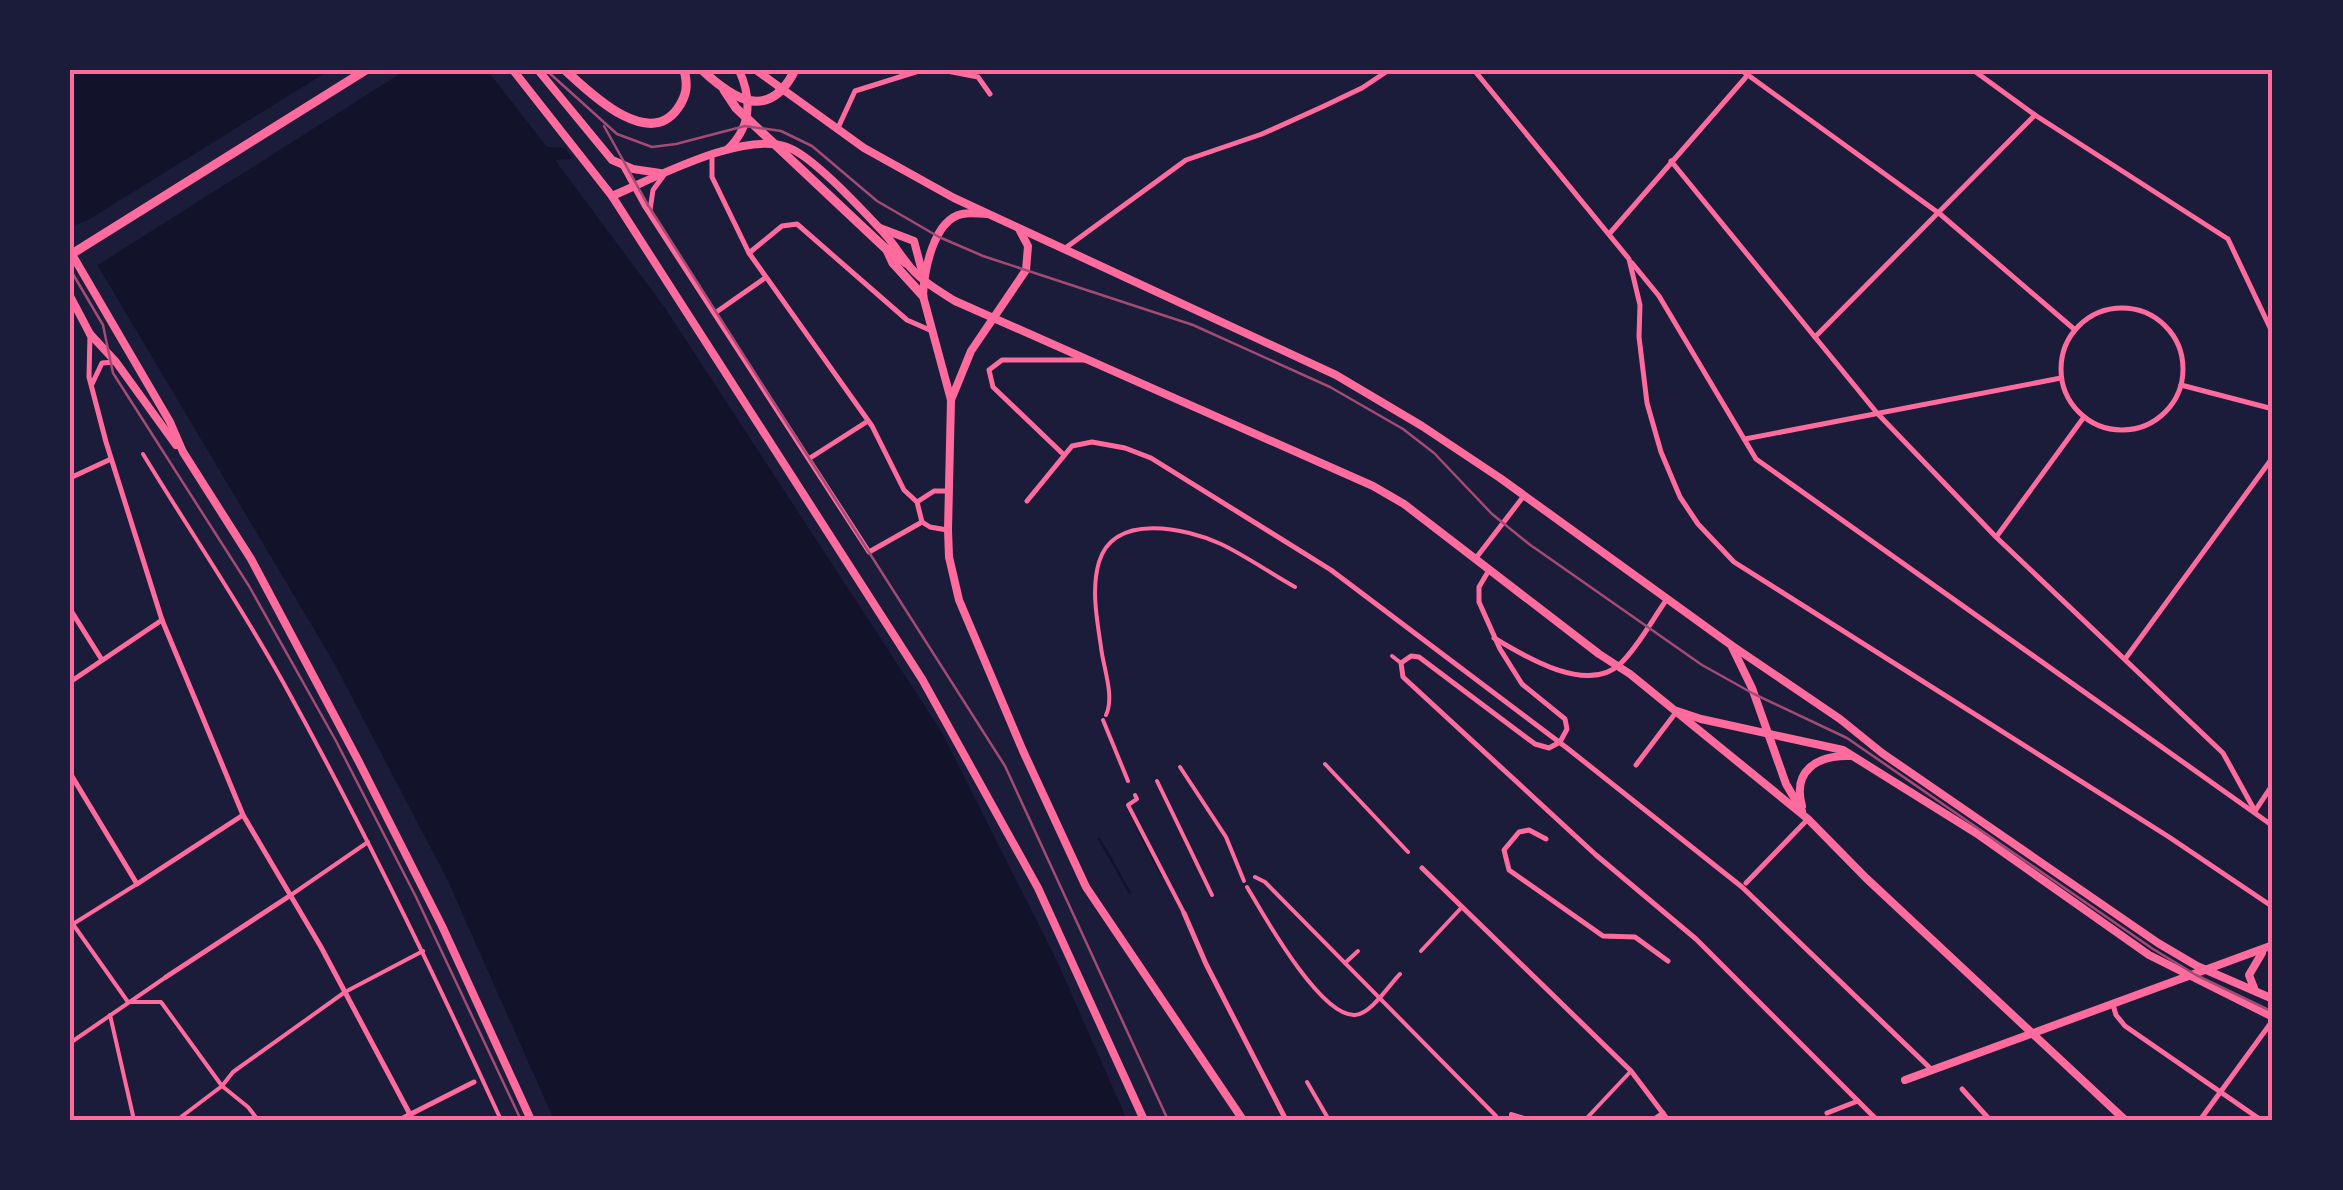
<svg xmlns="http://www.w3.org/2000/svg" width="2343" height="1190" font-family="Poppins,sans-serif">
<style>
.water{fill:#12122b}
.pier{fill:#1b1b3a}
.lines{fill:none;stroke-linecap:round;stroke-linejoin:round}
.stream{stroke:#12122b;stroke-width:2.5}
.pedestrian{stroke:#ff6b9d;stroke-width:4}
.minor{stroke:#ff6b9d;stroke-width:5}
.tertiary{stroke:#ff6b9d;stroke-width:8}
.secondary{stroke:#ff6b9d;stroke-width:8}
.primary{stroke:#ff6b9d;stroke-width:9}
.tram{stroke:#a44b75;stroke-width:2.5}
.neatline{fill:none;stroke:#ff6b9d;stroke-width:4}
</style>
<rect width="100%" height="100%" fill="#1b1b3a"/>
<path class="water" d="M70,70h417l60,77 18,1 8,11 -18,1 110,148 276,423 115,228 71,161h-573l-106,-239 -115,-220 -263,-442z"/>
<path class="pier" d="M330,70h76l-313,198 -23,-39 2,-3 16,-6z"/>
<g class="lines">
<g class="stream">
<path d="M1128,808l10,21"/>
<path d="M1139,832l12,22"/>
<path d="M1099,839l20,34"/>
<path d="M1152,857l10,18"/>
<path d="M1119,874l11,19"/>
</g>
<g class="pedestrian">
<path d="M143,454c46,76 97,150 140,228 79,143 150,289 218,438"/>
<path d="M1392,656l9,7"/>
<path d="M1106,715c9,-19 -3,-48 -5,-68 -4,-27 -10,-58 -2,-85 15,-50 87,-34 122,-18 25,12 49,29 74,43"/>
<path d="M1103,720l25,61"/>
<path d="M1325,764l83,88"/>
<path d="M1180,767l46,70 18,44"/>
<path d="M1157,781l55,114"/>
<path d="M1135,795l2,4 -9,6 55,106"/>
<path d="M1255,877l10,5 231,234"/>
<path d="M1247,887c16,27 73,130 108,128 16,-1 34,-30 45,-41"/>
<path d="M291,895l77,-53"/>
<path d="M70,920l58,82"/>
<path d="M73,924l64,-40"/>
<path d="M1421,951l41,-44"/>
<path d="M1345,963l13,-12"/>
<path d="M129,1002h32l61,84 26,21 10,13"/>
<path d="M110,1015l24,105"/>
<path d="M70,1043l96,-66"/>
<path d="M1307,1082l22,38"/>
<path d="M177,1120l45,-34 11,-14 112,-80 78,-41"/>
<path d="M1511,1120v-6l20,6"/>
<path d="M1585,1120l46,-49"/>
</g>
<g class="minor">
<path d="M942,70l36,7 12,17"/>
<path d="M1474,70l155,189 11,46 -1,32 8,66 14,49 19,45 18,27 36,38 435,275 104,70"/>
<path d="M1741,70l199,144 134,115"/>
<path d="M1973,70l62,45 193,124 45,95"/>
<path d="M837,130l18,-39 67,-21"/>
<path d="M712,156v21l37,76 123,173 32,64 13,12 5,20"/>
<path d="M1671,161l206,252 119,124 227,216 32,58"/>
<path d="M622,165l23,42 224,345 53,-30"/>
<path d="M650,210l3,-20 11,-15"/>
<path d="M1610,233l136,-156"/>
<path d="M1064,249l122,-89 76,-26 60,-27 40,-19 27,-18"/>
<path d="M749,253l33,-27 15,-2 110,96 25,11"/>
<path d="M1632,263l27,33 97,163 517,367"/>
<circle cx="2122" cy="369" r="61"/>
<path d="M715,313l50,-35"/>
<path d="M90,334l-1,43 17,65 56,178 38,91 43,104 78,132 92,173"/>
<path d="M1815,337l220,-222"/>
<path d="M92,384l10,-21 14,-1"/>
<path d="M2181,385l92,24"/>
<path d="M1745,439l316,-61"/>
<path d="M1063,454l-70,-67 -4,-17 13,-10h82"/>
<path d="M810,458l58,-37"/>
<path d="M70,478l41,-19"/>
<path d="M1027,501l45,-55 20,-4 33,6 26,10 180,112 236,178 175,139 189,182"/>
<path d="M917,502l17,-11h14"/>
<path d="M922,522l8,5 17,3"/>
<path d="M1997,536l87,-119"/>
<path d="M1476,558l47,-61"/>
<path d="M1489,570l-10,17v15l21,47 22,35 43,35 2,10 -7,13 -11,6 -14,-4 -116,-87 -8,-1 -10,7 2,14 193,178 100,84 181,181"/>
<path d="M70,609l32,51"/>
<path d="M1494,638c30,18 93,57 126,26 18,-17 32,-44 47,-65"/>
<path d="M2125,659l148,-202"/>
<path d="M70,682l92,-62"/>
<path d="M1636,765l41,-54"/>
<path d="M70,773l67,111 106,-69"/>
<path d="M2255,811l18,-27"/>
<path d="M1546,839l-17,-9 -10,2 -15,18 5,20 94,66 32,1 33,24"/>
<path d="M1422,868l209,203 37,49"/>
<path d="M1746,883l62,-64"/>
<path d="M1184,913l22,51 80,156"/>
<path d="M166,977l125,-82"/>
<path d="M2113,1005l3,10 9,11 136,94"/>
<path d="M1962,1089l28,31"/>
<path d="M1827,1113l31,-12"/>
<path d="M399,1120l75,-38"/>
<path d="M1653,1120l10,-7"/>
<path d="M2200,1120l73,-100"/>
</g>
<g class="tertiary">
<path d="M987,214c-8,0 -17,-2 -25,0 -29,6 -38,58 -39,82l28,104 -3,130 1,27 10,43 64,151 63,136 157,233"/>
<path d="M880,228l34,13 9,34"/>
<path d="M70,296l20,38"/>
<path d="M951,400l20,-49 55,-81 2,-24 -9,-17"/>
<path d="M1731,645l109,74 42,34 276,190 39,23 76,33"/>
<path d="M1677,711l24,8 142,31 133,83 173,122 124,62"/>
<path d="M1802,806c-10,-36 16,-51 48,-50"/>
<path d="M2254,988l-5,-13 13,-22"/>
<path d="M1905,1080l368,-135"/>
</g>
<g class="secondary">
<path d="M513,70l99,126 310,483 116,209 106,232"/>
<path d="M538,70l74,90 21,9 27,4"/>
<path d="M756,70l108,78 90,50 382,177 86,51 78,52 231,167 21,43 34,96 16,27"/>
<path d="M728,149c24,-23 24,-50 11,-79"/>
<path d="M612,196c43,-18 130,-65 175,-49 25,8 77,65 97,86 9,10 15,20 23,30 11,16 32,28 48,38l418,185 31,18 195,150 31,20 178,145 58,59 259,242"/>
<path d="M70,251l100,171 13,30 68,107 108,203 83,164 89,194"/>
<path d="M90,334l26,28 60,83"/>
</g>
<g class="primary">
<path d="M565,70c24,22 83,81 113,38 9,-13 10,-23 6,-38"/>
<path d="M702,70c32,30 67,52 93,0"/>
<path d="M724,90l12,18 149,140 21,15"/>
<path d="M887,250l6,13 30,33"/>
<path d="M70,255l296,-185"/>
</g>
<g class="tram">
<path d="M546,70l71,64 35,13 24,-3 69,-18 36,5 31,15 65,55 62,36 44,19 210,69 137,62 73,42 31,24 58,61 37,30 173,121 52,29 93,44 306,211 43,26 77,37"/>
<path d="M604,126l44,79 357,561 163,354"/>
<path d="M70,269l33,56 10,48 136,213 87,155 80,156 105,223"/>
</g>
</g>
<rect width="2343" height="1190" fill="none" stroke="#1b1b3a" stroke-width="145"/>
<rect x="72" y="72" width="2198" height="1046" class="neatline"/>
</svg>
